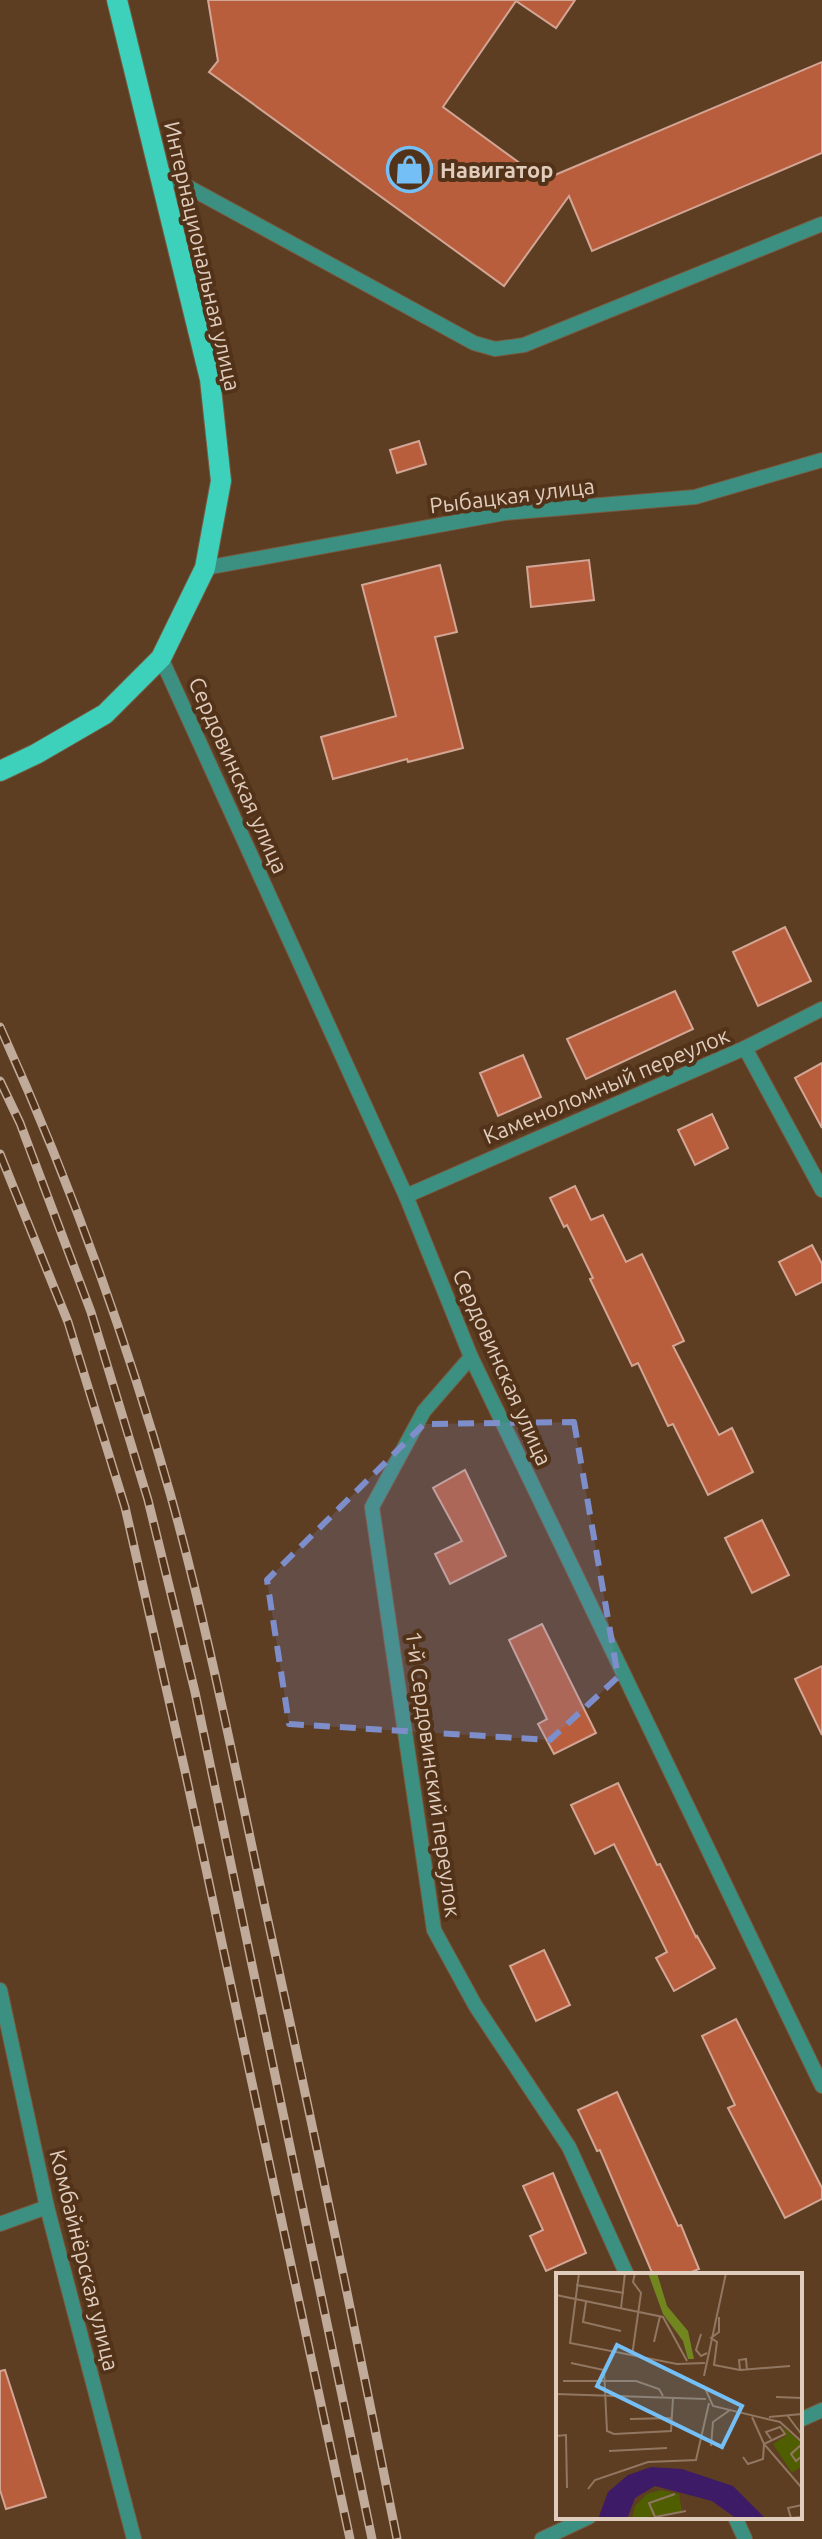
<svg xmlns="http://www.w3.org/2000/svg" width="822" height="2539" font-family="Ubuntu,sans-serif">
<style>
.building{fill:#b85e3d;stroke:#d3a595;stroke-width:2}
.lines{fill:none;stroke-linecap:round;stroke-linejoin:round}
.minor-casing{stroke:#775b42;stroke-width:16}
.major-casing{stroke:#775b42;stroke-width:22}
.minor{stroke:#3c9081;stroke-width:14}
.major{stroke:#3dd1bb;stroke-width:20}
.rail-casing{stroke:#c0aa99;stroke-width:9}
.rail{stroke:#523319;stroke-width:6;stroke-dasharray:18;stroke-linecap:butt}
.marked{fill:#7e8ecb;fill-opacity:0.2;stroke:#7e8ecb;stroke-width:6;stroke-dasharray:16 10;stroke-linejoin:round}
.labels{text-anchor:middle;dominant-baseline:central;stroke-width:8;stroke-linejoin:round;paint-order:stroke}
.poi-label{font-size:22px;font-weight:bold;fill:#e0cdbe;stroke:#523319;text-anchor:start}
.street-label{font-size:22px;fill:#e0cdbe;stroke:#523319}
.inset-road{fill:none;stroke:#917761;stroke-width:2}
.view{fill:#74c0f6;fill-opacity:0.15;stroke:#74c0f6;stroke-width:4}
.inset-edge{fill:none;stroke:#e0cdbe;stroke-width:4}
</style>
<rect width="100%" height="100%" fill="#5d3e23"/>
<g class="building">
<path d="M208,0h367l-19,28 -40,-27 -73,106 100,73 279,-118v91l-230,98 -23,-55 -65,90 -295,-214 9,-11z"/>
<path d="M419,441l7,23 -29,9 -7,-23z"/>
<path d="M589,560l5,40 -63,7 -4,-40z"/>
<path d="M440,565l17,67 -22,5 28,111 -55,14 -1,-3 -74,20 -12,-42 75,-21 -34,-131z"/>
<path d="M785,927l26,54 -53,25 -25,-54z"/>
<path d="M675,991l18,38 -107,50 -19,-40z"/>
<path d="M523,1055l18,42 -43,19 -18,-43z"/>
<path d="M822,1063v65l-27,-50z"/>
<path d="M712,1114l16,34 -33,17 -17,-35z"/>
<path d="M575,1186l16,34 12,-5 23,47 16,-8 42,87 -11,5 46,89 13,-7 21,44 -45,23 -35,-71 -5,2 -30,-63 -6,3 -42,-87 3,-1 -26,-53 -3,2 -14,-29z"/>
<path d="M812,1245l10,19v18l-26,13 -17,-33z"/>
<path d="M465,1470l41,86 -56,28 -15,-30 27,-13 -29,-53z"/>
<path d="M762,1520l27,55 -37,18 -27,-55z"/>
<path d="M542,1624l54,109 -42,21 -16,-30 9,-5 -38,-79z"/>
<path d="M822,1666v69l-27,-56z"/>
<path d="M618,1783l39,82 3,-1 36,73 1,-1 18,32 -41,23 -18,-33 11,-6 -53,-108 -19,10 -24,-49z"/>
<path d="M544,1950l26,55 -34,16 -26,-55z"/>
<path d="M736,2019l86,169v11l-37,19 -57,-110 7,-3 -33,-69z"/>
<path d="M617,2092l61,134 3,-1 18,44 -15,6h-31l-53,-125 -3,1 -19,-41z"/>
<path d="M553,2173l33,80 -40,18 -16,-35 13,-6 -20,-44z"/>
<path d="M5,2370l41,127 -40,12 -6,-19v-119z"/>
</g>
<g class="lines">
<defs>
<g id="minor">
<path d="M159,171l315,172 21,6 29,-4 298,-121"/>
<path d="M205,568l300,-55 190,-16 127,-37"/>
<path d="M161,658l245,538 65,161 351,729"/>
<path d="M745,1048l77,142"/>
<path d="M406,1196l339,-148 77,-39"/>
<path d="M471,1357l-47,54 -52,96 62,423 41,75 94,142 58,128"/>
<path d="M0,1990l47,217 87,332"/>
<path d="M0,2224l47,-17"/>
<path d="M800,2420l22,-10"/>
<path d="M735,2517l10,22"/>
<path d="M542,2539l47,-22"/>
</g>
<path id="major" d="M0,771l36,-17 69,-40 56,-56 44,-90 16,-87 -11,-102 -93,-379"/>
</defs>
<use href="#minor" class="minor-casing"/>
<use href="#major" class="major-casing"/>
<use href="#minor" class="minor"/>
<use href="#major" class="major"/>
<defs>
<g id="rail">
<path d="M0,1027c68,150 125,307 170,466 38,136 65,276 95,414 46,210 90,421 132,632"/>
<path d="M0,1081l20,42 71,189 57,188 47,192 177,847"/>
<path d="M0,1154l68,168 57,185 60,264 165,768"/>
</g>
</defs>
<use href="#rail" class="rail-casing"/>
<use href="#rail" class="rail"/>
</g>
<path class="marked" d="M574,1422l44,255 -68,63 -261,-16 -22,-144 157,-156z"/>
<defs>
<symbol id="shop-ring" viewBox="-11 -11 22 22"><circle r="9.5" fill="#523319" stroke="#74c0f6" stroke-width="1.5"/><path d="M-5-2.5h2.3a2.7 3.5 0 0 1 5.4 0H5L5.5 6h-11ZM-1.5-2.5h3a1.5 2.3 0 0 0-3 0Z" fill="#74c0f6"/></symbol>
</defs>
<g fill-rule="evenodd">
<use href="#shop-ring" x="384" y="144" width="51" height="51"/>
</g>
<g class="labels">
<g class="poi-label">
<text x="440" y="169">Навигатор</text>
</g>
<g class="street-label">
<text transform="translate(203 256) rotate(77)">Интернациональная улица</text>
<text transform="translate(512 495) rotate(-7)">Рыбацкая улица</text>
<text transform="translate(239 775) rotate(66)">Сердовинская улица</text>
<text transform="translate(606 1085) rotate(-23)">Каменоломный переулок</text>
<text transform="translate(503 1367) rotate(66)">Сердовинская улица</text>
<text transform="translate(434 1774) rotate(82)">1-й Сердовинский переулок</text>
<text transform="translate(85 2260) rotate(76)">Комбайнёрская улица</text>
</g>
</g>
<g transform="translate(556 2273)">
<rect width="246" height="246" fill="#5d3e23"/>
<path d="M226,154l20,16v23l-10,7 -19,-29 14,-9zM105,217l18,4 3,18 -50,7 3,-13 12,-12z" fill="#4f5f00"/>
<path d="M92,0h9l10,33 21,25 6,28h-6l-5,-18 -20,-27z" fill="#728620"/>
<path d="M95,194l31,2 51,17 33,33h-29l-25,-18 -57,-15 -20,12 -8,21h-29l10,-27 20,-17z" fill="#3e1b67"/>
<path class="inset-road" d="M23,0l-9,70 107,21 28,-1M20,12l48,8M0,22l107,22 24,44M30,29l-3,20 38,9M65,35l4,-35M163,44v15l-8,6 6,4 -3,23 26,5 50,-4M145,61l-5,16 5,6 6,-3M98,69l6,-26M76,83l9,-63 -8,-11 2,-9M15,90l33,7 3,61 7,3M184,97l-1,-10 7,-1 1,11M148,103l22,-103M7,108h73l23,8 4,7M148,113l9,20 67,16 22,20M0,121l150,5M220,124l26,1M231,142l15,20M196,144l12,27 37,43M213,144l33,-3M74,146l42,-1M58,161l57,-3 2,-33M0,163l10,-1 1,53M246,171l-11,10 5,7 6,-5M155,173l2,-24 17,-12M53,178l58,-3M187,184l5,7 15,-5 1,-15 21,-10 -5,-7 -14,5 5,7M32,216l7,-9 53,-18 48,-2 13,-57M246,232l-14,3 3,10 11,-1M99,244l-6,-14 26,-9M99,244l31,-6"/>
<path class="view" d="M61,72l125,61 -20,41 -125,-61z"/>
<rect width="246" height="246" class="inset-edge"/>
</g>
</svg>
